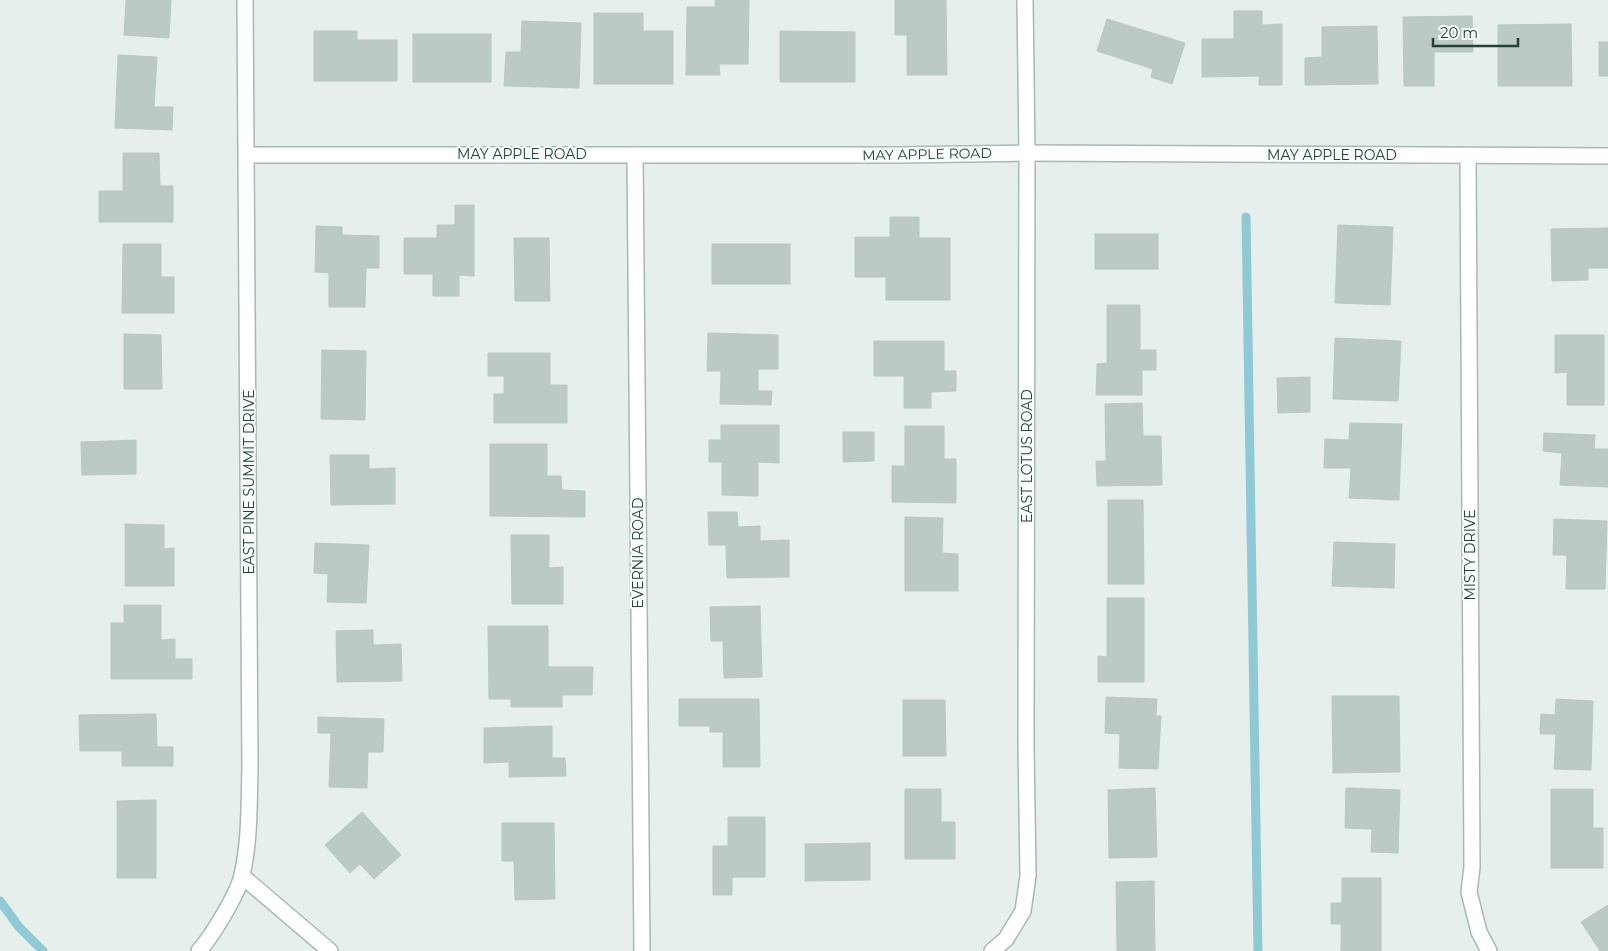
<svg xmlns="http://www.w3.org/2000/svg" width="1608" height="951" font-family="Montserrat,sans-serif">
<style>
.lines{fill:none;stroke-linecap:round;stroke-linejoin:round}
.stream{stroke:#8ec9d4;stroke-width:9}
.building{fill:#bbcac4;stroke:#b8c9c2}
.street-casing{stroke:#a8b8b2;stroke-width:18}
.street{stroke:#fff;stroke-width:15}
.labels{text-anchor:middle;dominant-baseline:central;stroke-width:4;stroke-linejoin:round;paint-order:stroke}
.street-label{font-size:14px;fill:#24423a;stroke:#f7fbf9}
</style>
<rect width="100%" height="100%" fill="#e6efeb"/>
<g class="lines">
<g class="stream">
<path d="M1246,217l12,734"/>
<path d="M0,901l19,26 24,24"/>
</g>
</g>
<g class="building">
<path d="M126,0h45l-2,38 -45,-3z"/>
<path d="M715,0h34l-1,64h-29l1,11h-34l1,-68h28z"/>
<path d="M895,0h51l1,75h-40v-40h-12z"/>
<path d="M1234,11h28v14l20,-1v61h-23v-9l-57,1v-38h32z"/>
<path d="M594,13h49v18h30v53h-79z"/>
<path d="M1472,16l1,36h-39v34h-30l-1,-69z"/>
<path d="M1107,19l78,24 -13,41 -21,-7 2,-8 -56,-18z"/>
<path d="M522,21l59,2 -2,65 -75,-2 2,-34h15z"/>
<path d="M1571,24l1,62h-74v-61z"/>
<path d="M1377,26l1,58 -73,1v-27l17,-1v-30z"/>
<path d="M314,31h43v9h40v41h-83z"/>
<path d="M780,31l75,1v50h-75z"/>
<rect x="413" y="34" width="78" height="48"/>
<rect x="1599" y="42" width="9" height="34"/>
<path d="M118,55l39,2 -3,50h19l-1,23 -57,-2z"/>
<path d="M123,153h36l1,33h13v36h-74v-31h24z"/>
<path d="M455,205h19v71l-15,-1v21h-26v-22h-29v-36h33v-13h18z"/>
<path d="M890,217h29v21h31v62h-64v-23h-31v-40h35z"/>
<path d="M1338,225l55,2 -3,78 -55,-2z"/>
<path d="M316,226l26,1v8l37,1v32h-13l-1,39h-36v-34l-14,-1z"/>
<path d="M1608,228v40h-20v12l-36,1 -1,-52z"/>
<rect x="1095" y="234" width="63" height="35"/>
<path d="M514,238h35l1,63h-35z"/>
<path d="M123,244h38v33h13v36h-52z"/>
<rect x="712" y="244" width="78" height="40"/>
<path d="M1107,305h33v45h16v20h-14v25h-46l1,-31 10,-1z"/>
<path d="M708,333l70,2v34h-20v22h14l-1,14 -51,-1 1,-33h-14z"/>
<path d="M124,334l37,1 1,54h-38z"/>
<path d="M1555,335h49v70h-37v-33l-12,1z"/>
<path d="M1335,338l66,3 -3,60 -65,-2z"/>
<path d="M874,341h70v30h12v20l-25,1v16h-27v-32h-30z"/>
<path d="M322,350l44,1 -1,69 -44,-1z"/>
<path d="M488,353h62v32h17v38h-73v-29h10v-18h-16z"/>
<path d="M1310,377v35l-32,1 -1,-35z"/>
<path d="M1142,403l1,33h18l1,49 -65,1 -1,-25h10l-1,-57z"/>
<path d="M1350,423l52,1 -3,76 -50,-2 2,-30h-27l1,-29 24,1z"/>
<path d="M721,425h58v38l-21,-1v34l-36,-1v-33h-13v-22h12z"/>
<path d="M905,426h39v33h12v44l-64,-1v-36h13z"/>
<path d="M843,432h31v29l-31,1z"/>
<path d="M1544,433l51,2 -1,14h14v38l-48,-2 2,-32 -19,-2z"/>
<path d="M136,440v34l-54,1 -1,-33z"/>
<path d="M490,444h57v32h14l1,14 23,1v26l-95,-1z"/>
<path d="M330,455h39v14l26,-1v36l-64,1z"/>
<path d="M1108,500h35l1,84h-36z"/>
<path d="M708,512h29l1,15 22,-1v15l29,-1v37l-62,1 -1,-33h-17z"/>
<path d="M905,517l38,1 -1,35 16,1v37h-53z"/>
<path d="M1554,519l53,2 -2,68h-39l1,-34h-14z"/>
<path d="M125,524l39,1v24l10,-1v38h-49z"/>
<path d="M511,535h38v33l14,-1v37h-51z"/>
<path d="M1334,542l61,2 -1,44 -62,-2z"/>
<path d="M315,543l54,2 -3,58 -39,-1 1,-28 -14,-1z"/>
<path d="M1107,598h37v84h-46v-26l9,1z"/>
<path d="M124,605h37v35l14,-1v20h17v20h-81v-56h13z"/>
<path d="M760,606l2,71 -38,1 -1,-37h-12l-1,-34z"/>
<path d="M488,626h60v41h45l-1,28h-30v12h-51v-8h-22z"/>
<path d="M373,630v15l28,-1 1,37 -65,1 -1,-51z"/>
<path d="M1332,696h67l1,76 -67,1z"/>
<path d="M1106,697l51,2 -1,17h5l-3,53 -39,-1 1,-34 -15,-1z"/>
<path d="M679,699h80l1,68h-37v-35h-13v-6h-31z"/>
<path d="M1556,699l37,2 -2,69 -37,-1 2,-35h-16l1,-20 14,1z"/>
<path d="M903,700h42l1,56h-43z"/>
<path d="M156,714l1,33h16v19h-51v-15h-42l-1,-36z"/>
<path d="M318,717l66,2 -1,33h-15l-1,36 -38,-1 2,-54h-13z"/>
<path d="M552,726v32h13l1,18 -57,1v-15l-25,1v-35z"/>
<path d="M1155,788l2,69 -48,1 -1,-68z"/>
<path d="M1346,788l54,2 -2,63 -27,-1 1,-23 -27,-1z"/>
<path d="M905,789h36v33h14v37h-50z"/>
<path d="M1551,789h42v39h10v40h-52z"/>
<path d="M156,800v78h-39v-77z"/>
<path d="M362,812l39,43 -27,24 -14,-15 -10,9 -25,-28z"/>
<path d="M728,817h37v60h-33v18h-19v-49h15z"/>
<path d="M502,823h52l1,76 -40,1 -1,-39h-12z"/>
<path d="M870,843v37l-65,1v-37z"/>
<path d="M1342,878h39v73h-40v-27h-10v-21h11z"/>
<path d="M1154,881l1,70h-38l-1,-69z"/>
<path d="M1608,905v46h-8l-19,-29z"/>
</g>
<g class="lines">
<defs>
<g id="street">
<path d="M247,155h652l128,-2 581,3"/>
<path d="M635,155l7,796"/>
<path d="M1468,156l4,711 -3,25 10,40 10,19"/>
<path d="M242,876l88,75"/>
<path d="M199,951c13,-15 39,-57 43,-76 8,-35 7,-72 8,-107l-5,-768"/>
<path d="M992,951l14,-12 17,-28 5,-35 -2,-131 1,-592 -2,-153"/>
</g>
</defs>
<use href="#street" class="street-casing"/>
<use href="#street" class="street"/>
</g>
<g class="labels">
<g class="street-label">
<text x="522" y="154">MAY APPLE ROAD</text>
<text transform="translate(927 154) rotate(-1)">MAY APPLE ROAD</text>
<text x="1332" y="155">MAY APPLE ROAD</text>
<text transform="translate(1027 456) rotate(-90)">EAST LOTUS ROAD</text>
<text transform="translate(249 482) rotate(-90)">EAST PINE SUMMIT DRIVE</text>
<text transform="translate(638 553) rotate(-90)">EVERNIA ROAD</text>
<text transform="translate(1470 555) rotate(-90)">MISTY DRIVE</text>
</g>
</g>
<path d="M1433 38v8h85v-8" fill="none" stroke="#24423a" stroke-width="2.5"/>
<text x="1440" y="38" font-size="15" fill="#24423a" stroke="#f7fbf9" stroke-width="4" paint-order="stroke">20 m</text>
</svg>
